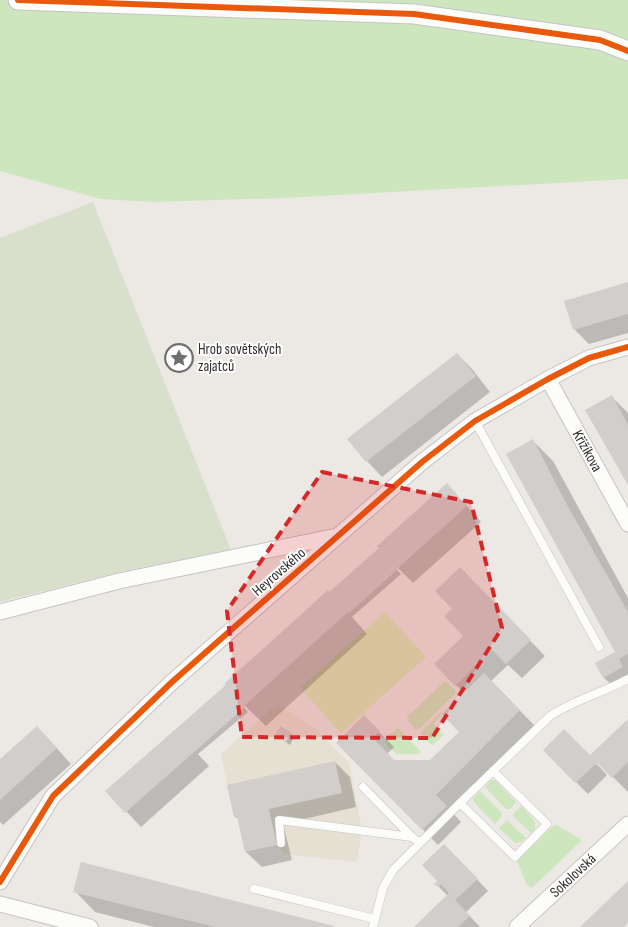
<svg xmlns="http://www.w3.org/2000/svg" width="628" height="927" font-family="'Sofia Sans Condensed',sans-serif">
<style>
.education{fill:#e6e0d3}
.green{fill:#cee6be}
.cemetery{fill:#d8e0cc}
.pitch{fill:#d9eabb}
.shadow{fill:#0003}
.building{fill:#d1cecb}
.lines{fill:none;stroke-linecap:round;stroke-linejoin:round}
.service-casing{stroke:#c5c4c5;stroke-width:9}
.minor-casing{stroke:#c5c4c5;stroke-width:17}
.tertiary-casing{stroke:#c5c4c5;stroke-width:21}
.service{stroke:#fcfcfb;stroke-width:8}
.minor{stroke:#fcfcfb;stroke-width:15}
.tertiary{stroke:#fcfcfb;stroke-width:19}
.cycleway-casing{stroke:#fff;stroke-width:9}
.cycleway{stroke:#e8590c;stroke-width:6}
.marked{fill:#d62828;fill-opacity:0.2;stroke:#d62828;stroke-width:4;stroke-dasharray:10 6;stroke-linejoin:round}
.labels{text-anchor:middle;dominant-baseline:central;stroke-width:4;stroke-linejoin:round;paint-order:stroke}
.poi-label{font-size:15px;fill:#2e2e2e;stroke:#fff;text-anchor:start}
.street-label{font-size:15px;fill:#2e2e2e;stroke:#fff}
</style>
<rect width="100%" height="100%" fill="#ece8e4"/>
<path class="education" d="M277,704l38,24 34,35 13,66 -5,33 -73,-8 -7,-9 -32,7 -8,-36 -3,1 -13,-63z"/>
<g class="green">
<path d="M0,0h628v179l-344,19 -129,4 -54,-3 -101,-28z"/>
<path d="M445,681l10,9v4l-36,35h-4l-7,-8 -1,-4z"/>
<path d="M441,712l1,2 -9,10 11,11 -12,10 -12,-12z"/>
<path d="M398,728l22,23 -1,3h-23l-11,-11v-5z"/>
<path d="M491,780h4l21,22 -6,7h-4l-21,-22z"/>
<path d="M480,791l22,22v3l-7,8 -22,-23v-3z"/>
<path d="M521,806c6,7 16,13 14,23l-4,4 -18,-17 1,-3z"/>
<path d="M507,820l19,18 -5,4 -6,1 -16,-15z"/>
<path d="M555,824l27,16 -50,48 -5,-3 -10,-24z"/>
</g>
<path class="cemetery" d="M93,202l138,348 -108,21 -123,31v-364z"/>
<path class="pitch" d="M385,612l41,45 -85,76 -41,-45z"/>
<g class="shadow">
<path d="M628,283v50l-39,11 -15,-15z"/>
<path d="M457,354l15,15 18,23 -108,85 -15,-16 -18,-22z"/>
<path d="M612,397l16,16v69z"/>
<path d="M532,440l21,21 75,137v84l-12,7 -12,-11 -8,-14 23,-7z"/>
<path d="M462,500l19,22 -68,61 -15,-15 -2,1 5,5 -49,43 15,17 -101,92 -22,-21 -1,1 5,6 -50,42 11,12 -68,61 -34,-36 222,-197z"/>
<path d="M460,568l85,88 -23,22 -14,-13 -17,16 44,45 -85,84 11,12 -23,23 -100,-102 26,-26 30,30 -7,7 7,7 37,1 30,-30 4,-38 -30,-30 29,-28 -11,-27z"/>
<path d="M628,720v72l-15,-15z"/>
<path d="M290,733l4,4 -4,8 -13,-9z"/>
<path d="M576,742l31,33 -19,19 -44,-44z"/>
<path d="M52,743l19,21 -68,61 -3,-3v-62z"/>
<path d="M335,762l15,15 6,30 -73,17 9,36 -30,7 -16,-15 -7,-32 -4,-4z"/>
<path d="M456,857l32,34 -22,21 14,15h-64l32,-31 -12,-12z"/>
<path d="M75,891l256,36h-177l-59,-15z"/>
</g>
<g class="building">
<path d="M628,282v32l-55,16 -9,-29z"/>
<path d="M457,353l19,23 -110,86 -19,-23z"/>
<path d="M612,395l16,30v60l-43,-75z"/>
<path d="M533,439l33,64 62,109v42l-9,5 4,8 -20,11 -8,-15 20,-11 -109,-198z"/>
<path d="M447,483l20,23 -70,63h1l-49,44 -1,-1 -104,94 1,1 -120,106 -20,-22 121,-106 -2,-1 104,-94 1,2 50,-44 -2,-2z"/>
<path d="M460,567l71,73 -25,24 -14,-14 -37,36 -21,-22 29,-28 -19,-20 8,-7 -17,-18z"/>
<path d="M484,673l36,37 -84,85 11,11 -25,24 -86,-87 28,-28 16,16 -7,7 21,22h36l29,-28 -17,-18z"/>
<path d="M628,719v43l-16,16 -15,-15 -22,20 -32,-33 21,-21 26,26z"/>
<path d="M37,726l20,22 -57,52v-41z"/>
<path d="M280,726l11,6 -5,10 -11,-6z"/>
<path d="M335,761l7,32 -73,16 8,36 -32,7 -8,-36 -3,1 -7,-32z"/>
<path d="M444,844l34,35 -23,21 15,16 -12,11h-44l35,-34 -8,-9 -3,3 -4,-3 3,-3 -15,-16z"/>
<path d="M81,862l253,64v1h-118l-76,-18 -67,-17z"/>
<path d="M628,881v42l-4,4h-44z"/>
</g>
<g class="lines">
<defs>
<g id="service">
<path d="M475,421l124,226"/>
<path d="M363,787l49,50"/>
<path d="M460,803l55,54 32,-33 -54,-53"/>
<path d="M281,843l-2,-23 133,17 7,5"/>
<path d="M254,889l121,30"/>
<path d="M373,927l10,-39 10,-18 67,-67 90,-87c24,-16 52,-23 78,-37"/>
</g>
<g id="minor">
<path id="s1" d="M548,379l80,145"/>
<path d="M0,612l119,-31 218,-45"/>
<path d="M0,882l53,-86 119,-114 250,-220 53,-41 73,-42 41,-21 39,-11"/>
<path d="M0,904l90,23"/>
<path id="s2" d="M517,927l111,-103"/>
</g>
<path id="tertiary" d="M18,0l396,14 186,26 28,11"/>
</defs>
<use href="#service" class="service-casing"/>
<use href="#minor" class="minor-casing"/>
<use href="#tertiary" class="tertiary-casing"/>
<use href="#service" class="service"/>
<use href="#minor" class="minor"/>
<use href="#tertiary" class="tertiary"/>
<defs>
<g id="cycleway">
<path d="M18,0l396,14 186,26 28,11"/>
<path d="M0,882l53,-86 119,-114 250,-220 53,-41 73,-42 41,-21 39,-11"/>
</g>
</defs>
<use href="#cycleway" class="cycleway-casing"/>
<use href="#cycleway" class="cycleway"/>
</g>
<path class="marked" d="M322,472l149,30 31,126 -70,110 -190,-1 -15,-126z"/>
<defs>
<symbol id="sight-ring" viewBox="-11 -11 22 22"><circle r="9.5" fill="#fff" stroke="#706f6e" stroke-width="1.5"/><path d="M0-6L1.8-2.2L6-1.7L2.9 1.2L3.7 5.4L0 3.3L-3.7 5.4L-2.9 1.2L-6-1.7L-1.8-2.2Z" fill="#706f6e"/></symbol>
</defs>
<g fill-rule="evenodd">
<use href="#sight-ring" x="163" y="342" width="32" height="32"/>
</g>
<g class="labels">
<g class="poi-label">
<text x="198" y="349">Hrob sovětských<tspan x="198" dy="17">zajatců</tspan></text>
</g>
<g class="street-label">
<text stroke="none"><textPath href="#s1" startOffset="82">Křižíkova</textPath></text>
<text transform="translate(279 572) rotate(-41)">Heyrovského</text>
<text stroke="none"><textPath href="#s2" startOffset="76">Sokolovská</textPath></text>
</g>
</g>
</svg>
